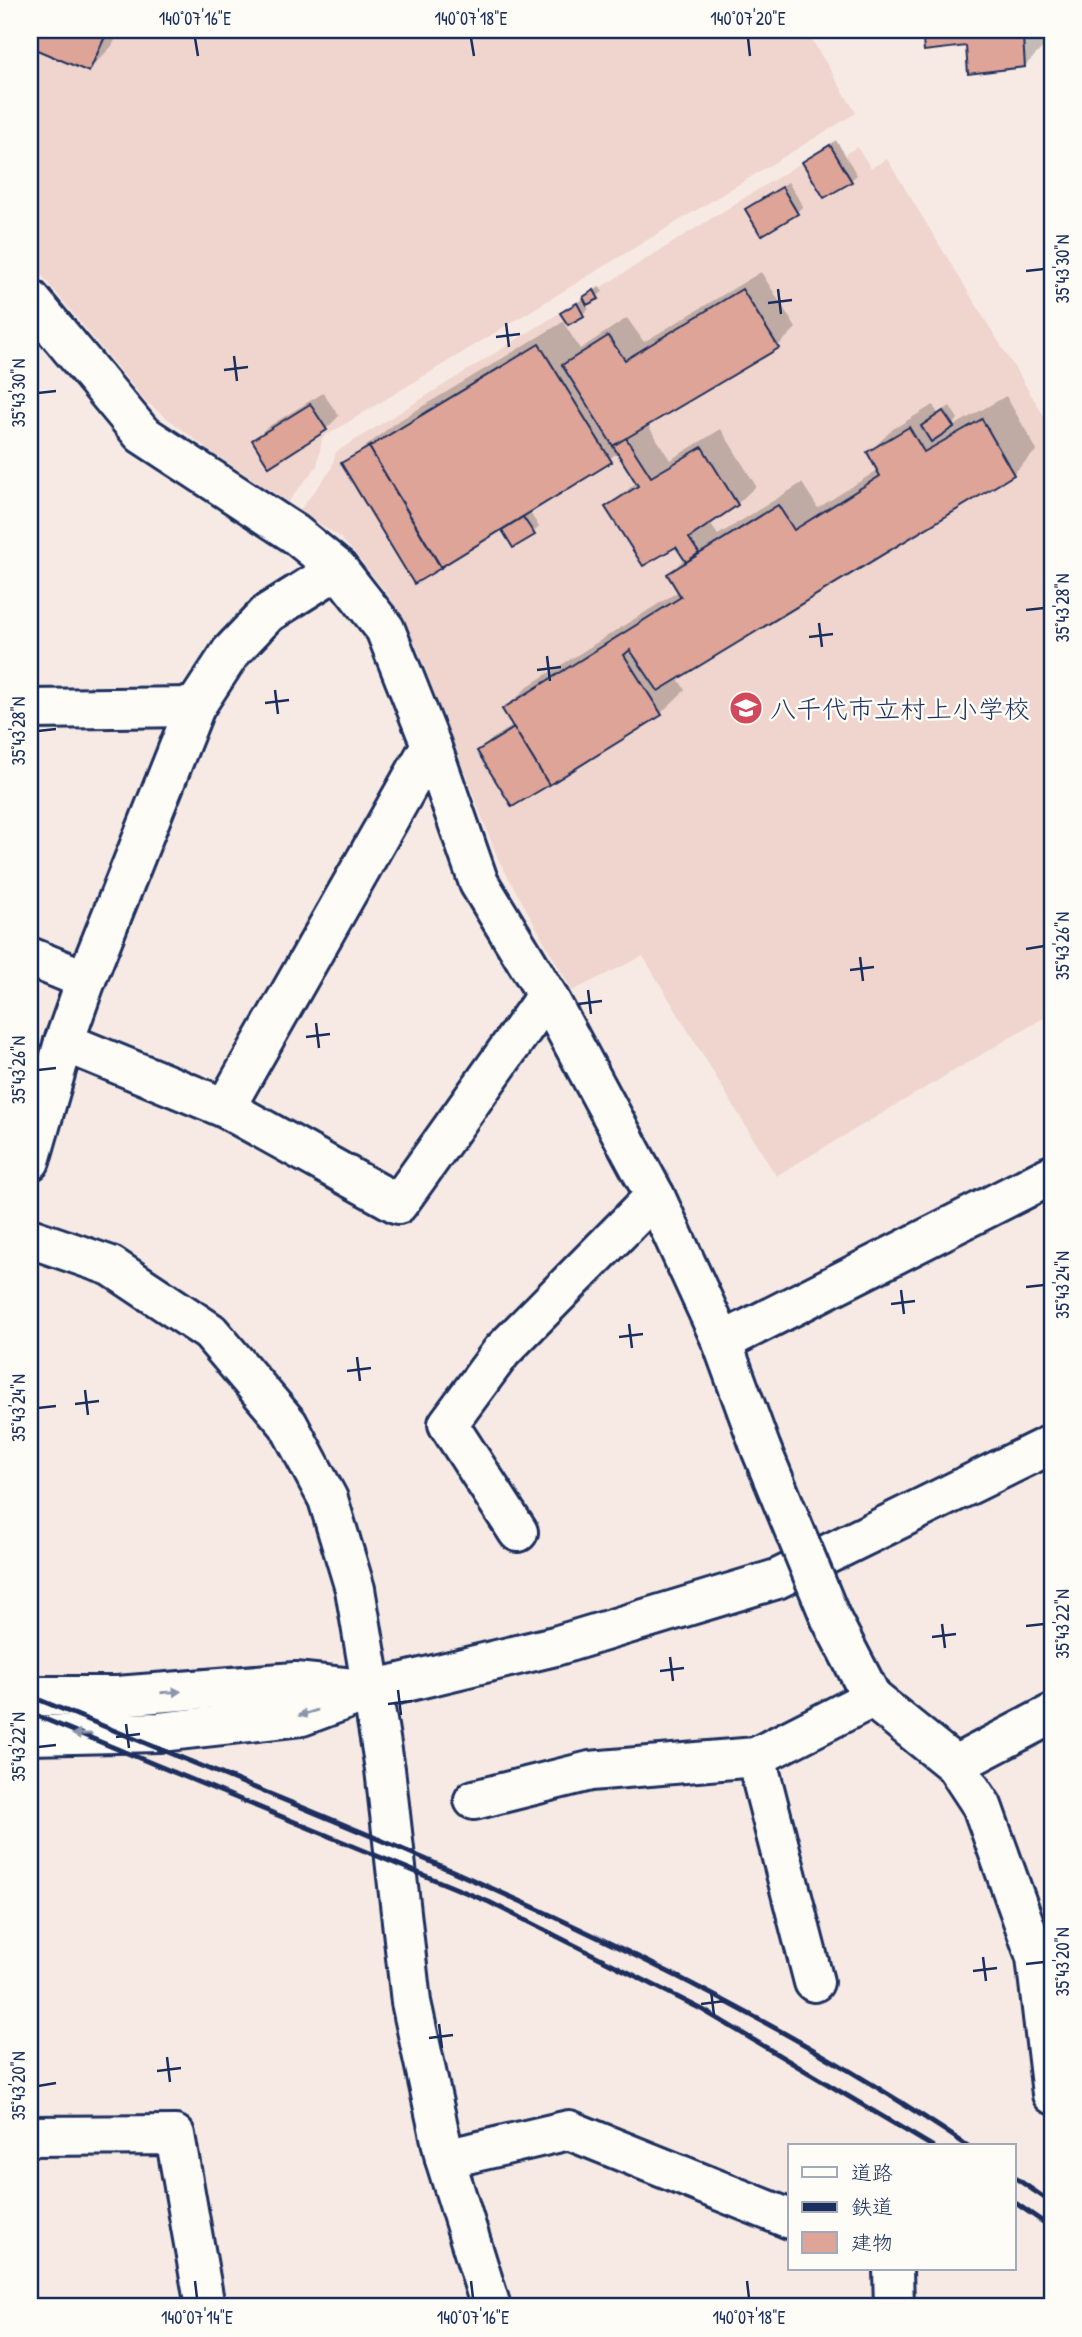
<svg xmlns="http://www.w3.org/2000/svg" width="1082" height="2337" font-family="'Patrick Hand','Klee One',sans-serif">
<style>
.built{fill:#efd5cd}
.shadow{fill:#0003}
.building{fill:#dda497;stroke:#1b2f5e;stroke-width:2}
.lines{fill:none;stroke-linecap:round;stroke-linejoin:round}
.minor-casing{stroke:#1b2f5e;stroke-width:44}
.minor{stroke:#fdfcf7;stroke-width:38}
.rail{stroke:#1b2f5e;stroke-width:5}
.minor-bridge-casing{stroke:#1b2f5e;stroke-width:44;stroke-linecap:butt}
.minor-bridge{stroke:#fdfcf7;stroke-width:38}
.oneway{fill:#8c96aa}
.ticks{fill:none;stroke:#1b2f5e;stroke-width:2.5}
.labels{text-anchor:middle;dominant-baseline:central;stroke-width:5;stroke-linejoin:round;paint-order:stroke}
.poi-label{font-size:26px;fill:#1b2f5e;stroke:#fdfcf7;text-anchor:start}
.neatline{fill:none;stroke:#1b2f5e;stroke-width:2.5}
.ticks-label{font-size:18px;text-anchor:middle;fill:#1b2f5e}
</style>
<rect width="100%" height="100%" fill="#f7eae4"/>
<filter id="ink" filterUnits="userSpaceOnUse"><feTurbulence type="fractalNoise" baseFrequency=".0143" numOctaves="2"/><feDisplacementMap in="SourceGraphic" scale="14" xChannelSelector="R" yChannelSelector="G"/><feConvolveMatrix kernelMatrix="1 2 1 2 8 2 1 2 1" color-interpolation-filters="sRGB"/></filter>
<g filter="url(#ink)">
<g class="built">
<path d="M30,30h776l50,83 -534,325 -5,28 -29,36 -77,-50 -66,-51 -115,-140z"/>
<path d="M836,141l9,13 12,-7 14,21 16,-9 165,270v584l-276,163 -133,-220 -71,35 -74,-132 -82,-214 -28,-50 -26,-33 -22,-25 -41,-26 32,-41 5,-18z"/>
</g>
<g class="shadow">
<path d="M30,30h90l-8,16 -23,24 -59,-25z"/>
<path d="M924,30h128v8l-27,28 -57,-22 -42,5z"/>
<path d="M836,140l21,35 -6,5 -46,-18z"/>
<path d="M788,182l15,24 -6,6 -50,-3z"/>
<path d="M761,272l35,56 -19,19 -130,77 23,36 51,-31 35,57 -19,18 -28,18 9,13 84,-52 16,25 60,-38 -9,-18 24,-23 40,-24 5,9 12,-8 8,13 -6,8 54,-31 31,54 -24,24 -336,203 8,13 -24,23 -113,70 -69,-32 13,-12 22,-14 -9,-15 23,-24 151,-95 -10,-17 16,-16 -9,-14 -69,-37 30,-25 -18,-30 -90,59 10,16 -6,6 -29,-3 5,-6 -69,42 -96,-102 51,-41 168,-101 17,27 47,-31 17,24z"/>
<path d="M600,286l3,6 -17,12 3,5 -21,14 -5,-10z"/>
<path d="M323,393l16,23 -13,13 -57,36 -15,-25 12,-12z"/>
<path d="M30,1767h4l1,97 -5,5z"/>
</g>
<g class="building">
<path d="M30,30h78l-19,42 -59,-25z"/>
<path d="M922,30h130v1l-29,6 2,30 -57,7 -2,-28 -42,5z"/>
<path d="M830,145l22,37 -28,16 -22,-36z"/>
<path d="M782,187l16,27 -37,22 -16,-27z"/>
<path d="M742,289l37,59 -166,98 -51,-81 46,-29 17,24z"/>
<path d="M594,290l5,9 -12,6 -4,-8z"/>
<path d="M577,303l7,13 -16,9 -8,-12z"/>
<path d="M539,344l73,118 -171,105 -72,-120z"/>
<path d="M310,404l17,26 -58,37 -17,-27z"/>
<path d="M943,411l11,16 -23,15 -10,-16z"/>
<path d="M982,419l32,56 -356,216 -28,-41 -6,5 38,60 -113,70 -47,-76 179,-112 -14,-23 111,-69 16,25 86,-54 -13,-24 42,-25 15,25z"/>
<path d="M626,438l25,39 51,-30 36,58 -49,33 10,15 -13,9 -10,-15 -33,19 -38,-59 33,-21 -25,-40z"/>
<path d="M369,447l72,121 -27,16 -73,-121z"/>
<path d="M523,517l12,18 -22,13 -11,-18z"/>
<path d="M514,728l35,57 -37,22 -35,-56z"/>
</g>
<g class="lines">
<defs>
<g id="minor">
<path d="M30,299l112,135 153,100 43,35 47,60 46,116 48,138 68,112 108,201 67,146 39,107"/>
<path d="M30,709l165,-2"/>
<path d="M30,957l56,23"/>
<path d="M64,1042l161,66 173,96 149,-209"/>
<path d="M225,1108l206,-363"/>
<path d="M30,1161l34,-119 22,-62 109,-273 36,-55 37,-39 70,-44"/>
<path d="M30,1238l81,28 99,66 78,92 40,75 27,90 17,101 13,79 26,233 34,157 46,148"/>
<path d="M722,1342l330,-167"/>
<path d="M518,1532l-70,-108 54,-73 153,-155"/>
<path d="M831,1619l41,79 83,67 27,41 54,151 16,137"/>
<path d="M30,1696h87l178,-14 68,7"/>
<path d="M30,1735l130,-3 142,-16 70,-26 183,-44 222,-67 275,-135"/>
<path d="M756,1757l58,225"/>
<path d="M955,1765l97,-51"/>
<path d="M474,1800l116,-29 166,-14 116,-59"/>
<path d="M30,2136l145,-1 30,172"/>
<path d="M445,2159l124,-29 221,89"/>
<path d="M893,2269l1,38"/>
</g>
</defs>
<use href="#minor" class="minor-casing"/>
<use href="#minor" class="minor"/>
<g class="rail">
<path d="M30,1696c320,132 650,254 938,450"/>
<path d="M30,1713l459,189 214,108 229,136"/>
<path d="M1014,2177l38,26"/>
<path d="M1014,2202l38,26"/>
</g>
<defs>
<path id="minor-bridge" d="M761,1449l70,170"/>
</defs>
<use href="#minor-bridge" class="minor-bridge-casing"/>
<use href="#minor-bridge" class="minor-bridge"/>
</g>
<defs><path id="oneway-solid" d="M-6-.8H1V-3.2L6.5 0L1 3.2V.8H-6Z" transform="scale(1.75)"/></defs>
<g class="oneway">
<use href="#oneway-solid" transform="translate(171 1692) rotate(-4)"/>
<use href="#oneway-solid" transform="translate(308 1713) rotate(163)"/>
<use href="#oneway-solid" transform="translate(82 1734) rotate(179)"/>
</g>
</g>
<path class="ticks" d="M195,38l3,18M471,38l3,18M748,38l2,18M1026,271l18,-2M778,289l3,25M768,303l24,-3M506,323l3,24M496,337l24,-3M234,356l3,25M224,370l24,-3M38,393l18,-2M1026,610l18,-2M819,623l3,24M809,637l24,-3M547,656l3,25M537,670l24,-3M275,690l3,24M265,703l24,-3M38,731l18,-2M1026,949l18,-3M860,957l3,24M850,970l24,-3M588,990l3,24M578,1004l24,-3M316,1023l3,25M306,1037l24,-3M38,1070l18,-2M1026,1287l18,-2M901,1290l3,24M891,1304l24,-3M629,1324l3,24M619,1337l24,-3M357,1357l3,24M347,1371l24,-3M85,1390l3,25M75,1404l24,-3M38,1408l18,-2M942,1624l3,24M1026,1626l18,-2M932,1637l24,-3M670,1657l3,24M660,1671l24,-3M398,1690l3,25M388,1704l24,-3M126,1724l3,24M116,1737l24,-3M38,1747l18,-2M983,1957l3,24M1026,1964l18,-2M973,1971l24,-3M711,1991l3,24M701,2004l24,-3M439,2024l3,24M429,2038l24,-3M167,2057l3,25M157,2071l24,-3M38,2086l18,-3M195,2281l2,17M471,2281l2,17M747,2281l2,17"/>
<defs>
<symbol id="school-disc" viewBox="-11 -11 22 22"><circle r="9.5" fill="#d1495b" stroke="#fdfcf7"/><path d="M0-5L7-2L0 1L-7-2ZM-4 1L0 2.5L4 1V4Q0 6-4 4Z" fill="#fff"/></symbol>
</defs>
<g fill-rule="evenodd">
<use href="#school-disc" x="727" y="689" width="38" height="38"/>
</g>
<g class="labels">
<g class="poi-label">
<text x="770" y="708">八千代市立村上小学校</text>
</g>
</g>
<rect width="1082" height="2337" fill="none" stroke="#fdfcf7" stroke-width="77"/>
<rect x="788" y="2144" width="228" height="126" fill="#fdfcf7" stroke="#a3aaba" stroke-width="2"/>
<rect x="802" y="2167" width="35" height="10" fill="#fdfcf7" stroke="#a3aaba" stroke-width="2"/>
<text x="851" y="2180" font-size="21" fill="#1b2f5e">道路</text>
<rect x="802" y="2202" width="35" height="10" fill="#1b2f5e" stroke="#a3aaba" stroke-width="2"/>
<text x="851" y="2214" font-size="21" fill="#1b2f5e">鉄道</text>
<rect x="802" y="2232" width="35" height="21" fill="#dda497" stroke="#a3aaba" stroke-width="2"/>
<text x="851" y="2250" font-size="21" fill="#1b2f5e">建物</text>
<rect x="38" y="38" width="1006" height="2260" class="neatline"/>
<g class="ticks-label">
<text x="195" y="25">140°07'16"E</text>
<text x="471" y="25">140°07'18"E</text>
<text x="748" y="25">140°07'20"E</text>
<text transform="translate(1063 269) rotate(-90)" y="6">35°43'30"N</text>
<text transform="translate(19 393) rotate(-90)" y="6">35°43'30"N</text>
<text transform="translate(1063 608) rotate(-90)" y="6">35°43'28"N</text>
<text transform="translate(19 731) rotate(-90)" y="6">35°43'28"N</text>
<text transform="translate(1063 946) rotate(-90)" y="6">35°43'26"N</text>
<text transform="translate(19 1070) rotate(-90)" y="6">35°43'26"N</text>
<text transform="translate(1063 1285) rotate(-90)" y="6">35°43'24"N</text>
<text transform="translate(19 1408) rotate(-90)" y="6">35°43'24"N</text>
<text transform="translate(1063 1624) rotate(-90)" y="6">35°43'22"N</text>
<text transform="translate(19 1747) rotate(-90)" y="6">35°43'22"N</text>
<text transform="translate(1063 1962) rotate(-90)" y="6">35°43'20"N</text>
<text transform="translate(19 2086) rotate(-90)" y="6">35°43'20"N</text>
<text x="197" y="2324">140°07'14"E</text>
<text x="473" y="2324">140°07'16"E</text>
<text x="749" y="2324">140°07'18"E</text>
</g>
</svg>
